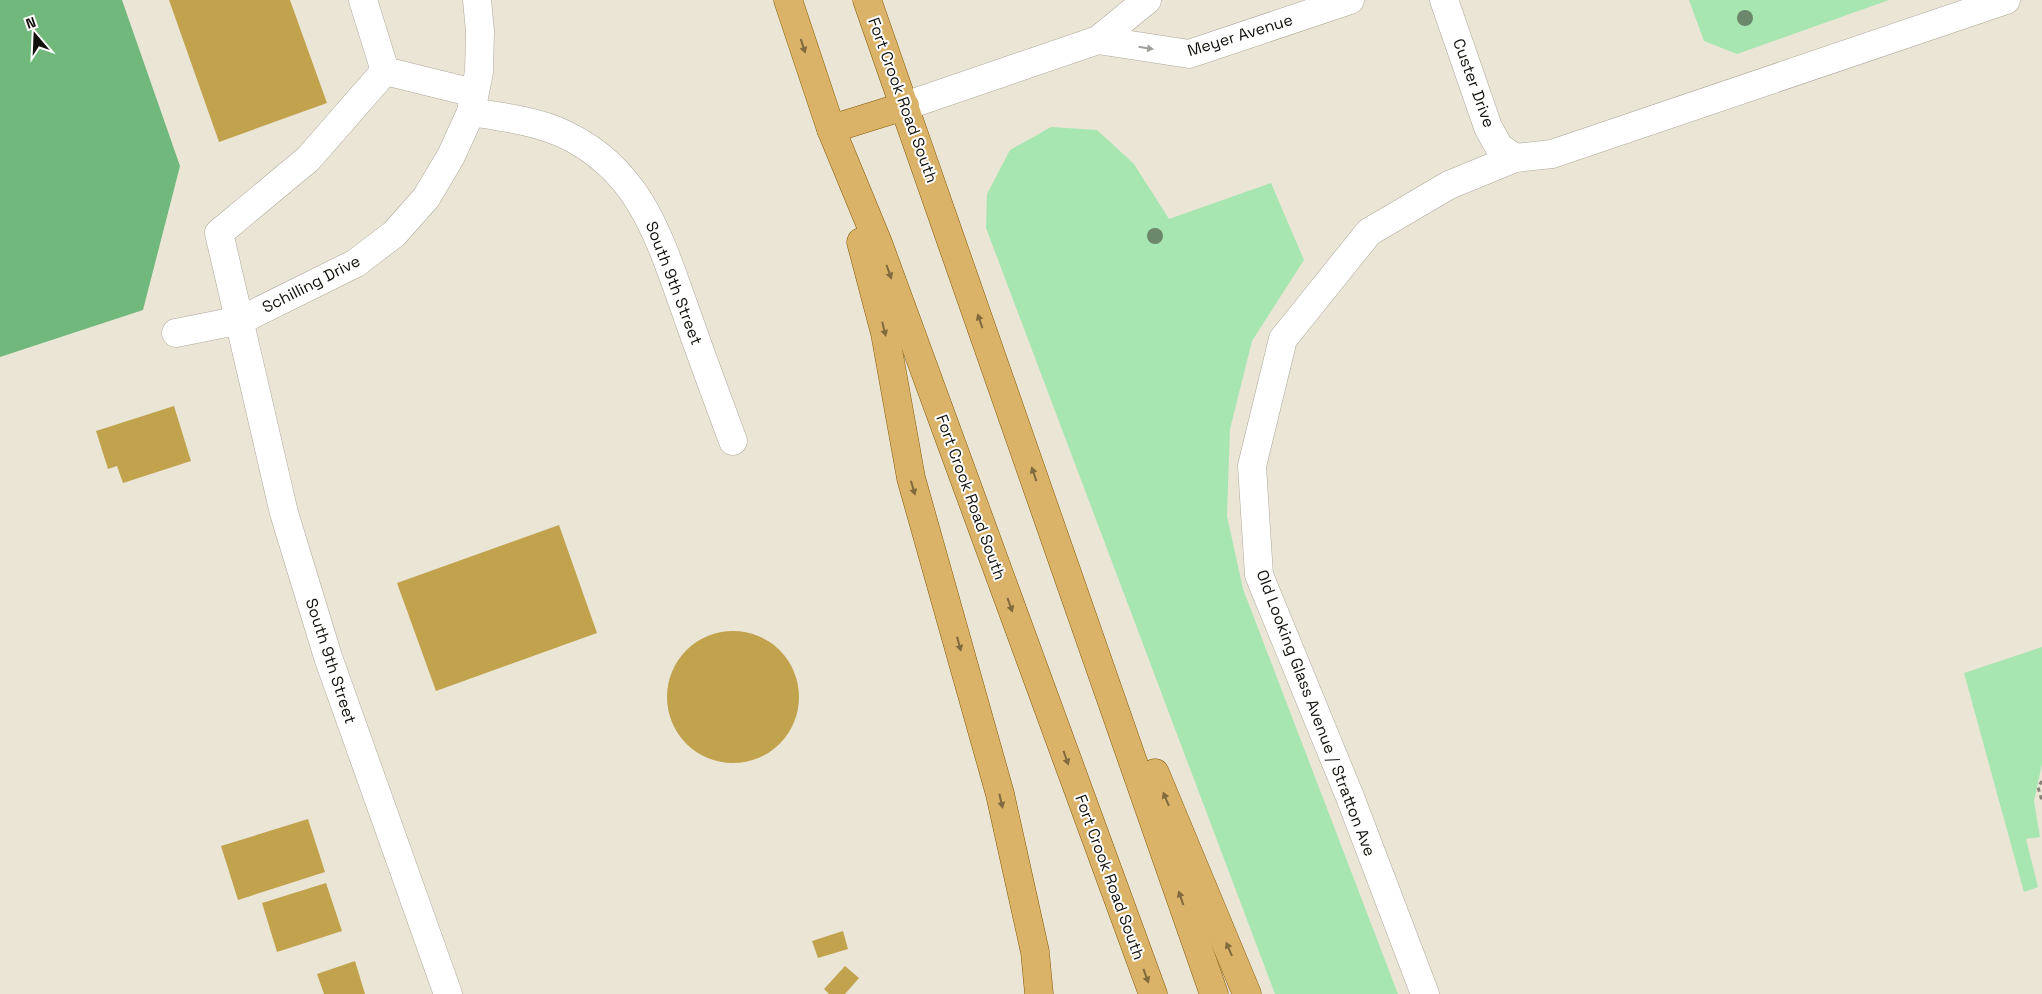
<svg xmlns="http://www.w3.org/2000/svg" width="2042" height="994" font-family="'Space Grotesk',sans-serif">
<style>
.green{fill:#a7e6b0}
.forest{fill:#71b87d}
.building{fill:#c1a34d}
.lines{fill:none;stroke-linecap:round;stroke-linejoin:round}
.minor-casing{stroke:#ada899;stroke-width:29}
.major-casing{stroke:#845a06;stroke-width:29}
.path{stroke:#848075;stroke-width:3;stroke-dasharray:4 4;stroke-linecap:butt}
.minor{stroke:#fff;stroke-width:28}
.major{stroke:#dab368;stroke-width:28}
.tree{fill:#6c886c}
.oneway{fill:#806a3e}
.oneway2{fill:#a0a09d}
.labels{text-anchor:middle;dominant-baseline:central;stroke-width:4;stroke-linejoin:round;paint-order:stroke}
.street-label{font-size:16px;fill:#12110b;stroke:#fff}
</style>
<rect width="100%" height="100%" fill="#ebe5d6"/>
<g class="green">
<path d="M1689,0h200l-152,54 -33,-13z"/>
<path d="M1051,127l46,3 37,34 35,55 102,-36 33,77 -52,81 -22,88 -3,87 16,73 155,405h-123l-289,-766 1,-34 23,-44z"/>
<path d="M2042,647v117l-8,37 6,36 -14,2 12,48 -14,5 -60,-219z"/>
</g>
<path class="forest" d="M0,0h122l58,166 -37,144 -143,47z"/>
<g class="building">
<path d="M169,0h121l37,103 -108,39z"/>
<path d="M174,406l17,55 -68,22 -6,-17 -9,3 -12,-38z"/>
<path d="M559,525l38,108 -161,58 -39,-108z"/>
<circle cx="733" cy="697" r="66"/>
<path d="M308,819l17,53 -87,28 -17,-54z"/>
<path d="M326,883l16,48 -65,21 -15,-49z"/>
<path d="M843,931l5,18 -30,9 -6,-17z"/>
<path d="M355,961l10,33h-41l-7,-20z"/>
<path d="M845,966l14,12 -14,16h-16l-5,-5z"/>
</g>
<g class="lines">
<defs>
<g id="minor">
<path d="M363,0l22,71 89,22"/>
<path d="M1444,0l44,127 11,20 16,11"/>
<path d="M1098,40l91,14 161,-54"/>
<path d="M385,71l-77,88 -89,74 65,280 44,144 120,337"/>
<path d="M905,106l193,-66 49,-40"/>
<path d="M471,112c32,5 66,9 95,23 75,36 94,105 120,177 15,43 31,86 47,129"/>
<path d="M176,333l65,-13 115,-57 38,-29 32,-36 25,-42 20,-44 8,-40 1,-41 -3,-31"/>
<path d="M1425,994l-75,-197 -91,-222 -7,-109 31,-127 86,-107 80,-47 66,-27 37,-4 454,-154"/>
</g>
<g id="major">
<path d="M788,0l43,129 47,114 275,751"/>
<path d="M867,0l347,994"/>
<path d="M831,129l74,-23"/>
<path d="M861,242l24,91 26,145 89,316 35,158 4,42"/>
<path d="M1155,773l92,221"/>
</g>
</defs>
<use href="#minor" class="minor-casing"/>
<use href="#major" class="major-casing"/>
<path class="path" d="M2042,781l-4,6 4,14"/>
<use href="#minor" class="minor"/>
<use href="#major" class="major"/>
</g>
<g class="tree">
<circle cx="1745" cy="18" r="8"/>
<circle cx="1155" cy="236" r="8"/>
</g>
<defs><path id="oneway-solid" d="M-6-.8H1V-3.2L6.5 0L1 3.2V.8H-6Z" transform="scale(1.25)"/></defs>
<g class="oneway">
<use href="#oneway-solid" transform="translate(803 46) rotate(72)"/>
<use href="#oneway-solid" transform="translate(889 272) rotate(70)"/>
<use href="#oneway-solid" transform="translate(980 321) rotate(-109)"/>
<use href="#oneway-solid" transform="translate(884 329) rotate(76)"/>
<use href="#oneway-solid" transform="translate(1034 474) rotate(-109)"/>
<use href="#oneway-solid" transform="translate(913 488) rotate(74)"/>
<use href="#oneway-solid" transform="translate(1010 605) rotate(70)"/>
<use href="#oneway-solid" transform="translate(959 644) rotate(75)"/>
<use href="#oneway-solid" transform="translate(1066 758) rotate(70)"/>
<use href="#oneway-solid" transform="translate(1166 799) rotate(-113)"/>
<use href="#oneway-solid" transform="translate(1001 801) rotate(77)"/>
<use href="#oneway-solid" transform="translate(1181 898) rotate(-109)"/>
<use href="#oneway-solid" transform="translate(1229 949) rotate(-113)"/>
<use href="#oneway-solid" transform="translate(1146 976) rotate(70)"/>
</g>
<use class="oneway2" href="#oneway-solid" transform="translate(1146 48) rotate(9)"/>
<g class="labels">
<g class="street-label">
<text transform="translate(1240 35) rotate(-17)">Meyer Avenue</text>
<text transform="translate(1474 83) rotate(70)">Custer Drive</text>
<text transform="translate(903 100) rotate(70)">Fort Crook Road South</text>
<text transform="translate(674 283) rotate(69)">South 9th Street</text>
<text transform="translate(311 284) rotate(-27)">Schilling Drive</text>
<text transform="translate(971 497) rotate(70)">Fort Crook Road South</text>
<text transform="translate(331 661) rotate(72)">South 9th Street</text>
<text transform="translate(1316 713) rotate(69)">Old Looking Glass Avenue / Stratton Ave</text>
<text transform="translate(1110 877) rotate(70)">Fort Crook Road South</text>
</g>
</g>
<g transform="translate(35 35) rotate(341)" stroke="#ffffff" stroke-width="4" paint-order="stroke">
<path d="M0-4L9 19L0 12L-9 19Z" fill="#12110b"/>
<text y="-8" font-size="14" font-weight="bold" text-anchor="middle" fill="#12110b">N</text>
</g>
</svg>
